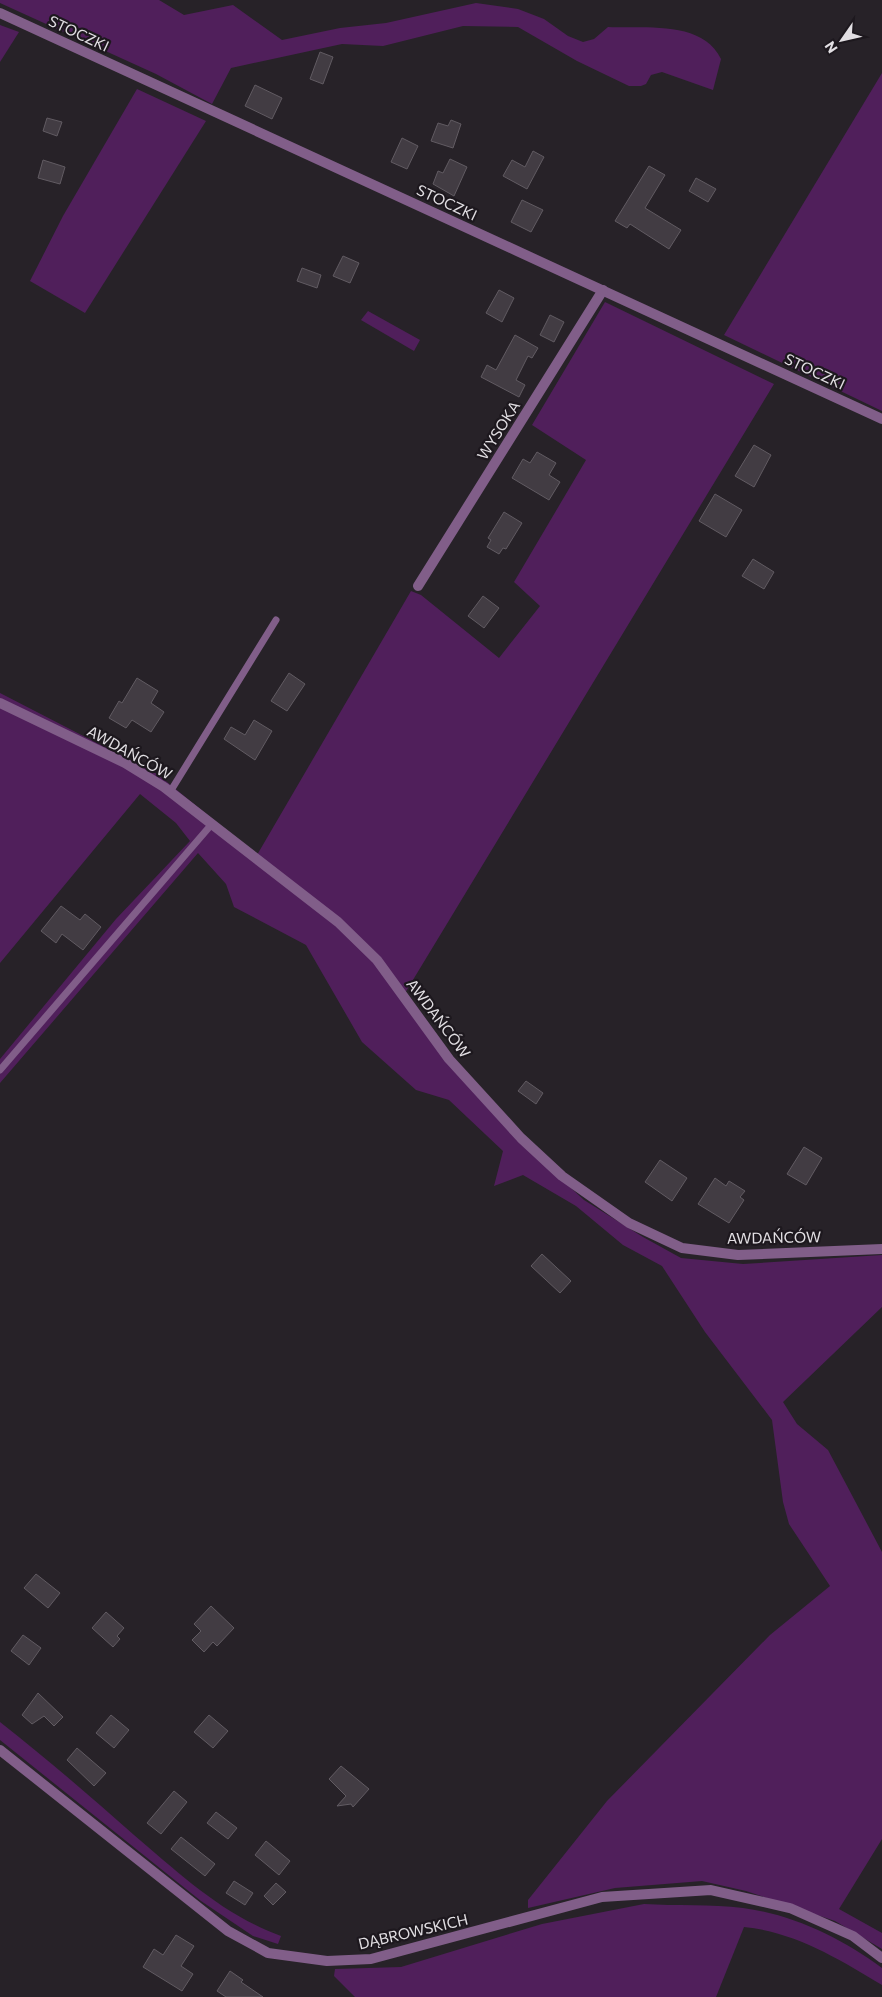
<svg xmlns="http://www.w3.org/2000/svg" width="882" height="1997" font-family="Commissioner,sans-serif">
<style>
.green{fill:#501f5b}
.building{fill:#423c43;stroke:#615b62}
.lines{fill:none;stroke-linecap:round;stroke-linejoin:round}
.lane{stroke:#815e89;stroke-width:7}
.street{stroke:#815e89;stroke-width:10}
.labels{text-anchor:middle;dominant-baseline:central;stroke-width:4.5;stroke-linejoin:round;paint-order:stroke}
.street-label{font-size:15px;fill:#e2dfe3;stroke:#1d181e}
</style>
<rect width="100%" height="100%" fill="#272228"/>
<g class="green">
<path d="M0,0h159l25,15 49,-10 49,35 58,-12 46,-5 90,-20 42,6 26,10 24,17 15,6 11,-3 14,-12c37,2 94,-7 113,32l-8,31 -51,-18 -11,3 -5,9 -5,2h-12l-52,-25 -59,-34 -55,-1 -80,20 -41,-2 -111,24 -19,36 -56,-30 -156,-71z"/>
<path d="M0,25l19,7 -19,30z"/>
<path d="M882,73v338l-158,-76z"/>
<path d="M137,89l69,32 -121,192 -55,-32 33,-65z"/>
<path d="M605,302l169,82 -372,614 131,155 51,47 59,37 38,21 62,6 139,-9v52l-99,95 14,22 31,26 54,102v287l-43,70 43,24v16l-47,-28 -89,-30 -44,-10 -87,7 -87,20v-8l79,-99 163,-166 60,-49 -41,-62 -6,-22 -11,-82 -67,-88 -43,-66 -39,-21 -47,-39 -53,-31 -29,11 9,-35 -54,-51 -33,-10 -54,-48 -56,-97 -72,-38 -8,-23 -28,-31 -198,230v-24l116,-140 74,-78 -14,-18 -36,-29 -140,169v-270l157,81 100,81 154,-264 10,4 78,63 41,-52 -26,-24 72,-122 -54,-35z"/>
<path d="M368,311l52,29 -6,11 -53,-31z"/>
<path d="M0,1722c46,36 90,74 134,113 46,39 89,80 147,101l-3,8 -25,-8 -52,-35 -201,-161z"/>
<path d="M644,1904c32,2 67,0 99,4 51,7 98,30 139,60v17c-43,-26 -87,-53 -138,-58l-28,70h-361l-21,-21 1,-7 66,-2 141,-43z"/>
</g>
<g class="building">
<path d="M320,52l13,5 -10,27 -13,-5z"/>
<path d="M255,85l27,13 -10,21 -27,-13z"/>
<path d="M47,118l15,4 -5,14 -14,-5z"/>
<path d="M451,120l10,4 -8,24 -22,-7 7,-18 10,3z"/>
<path d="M402,138l16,8 -11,23 -16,-7z"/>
<path d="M533,151l11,6 -17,32 -24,-13 9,-16 13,7z"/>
<path d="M450,159l17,8 -13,29 -21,-12 5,-13 5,2z"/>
<path d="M43,160l22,7 -5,17 -22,-6z"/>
<path d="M649,166l16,9 -20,33 36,22 -12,19 -39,-25 -3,4 -12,-7z"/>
<path d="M696,178l20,11 -8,13 -19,-11z"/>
<path d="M522,200l21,10 -12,22 -20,-10z"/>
<path d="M343,256l16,7 -9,20 -17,-7z"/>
<path d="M302,268l19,7 -4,13 -20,-7z"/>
<path d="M499,290l15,8 -12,24 -16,-9z"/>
<path d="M550,315l14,7 -10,20 -14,-7z"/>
<path d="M515,335l23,13 -6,10 -4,-2 -12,24 9,5 -6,12 -38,-20 6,-12 9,5z"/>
<path d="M754,445l17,10 -17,32 -19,-11z"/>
<path d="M537,452l19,11 -7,12 11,7 -11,18 -37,-22 11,-19 7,4z"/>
<path d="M715,494l27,16 -16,27 -27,-16z"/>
<path d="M504,512l18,11 -16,26 -3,-1 -4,6 -12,-7 4,-7 -3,-2z"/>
<path d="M753,559l21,13 -10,17 -22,-13z"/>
<path d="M483,596l16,12 -15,20 -16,-12z"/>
<path d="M289,673l16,11 -18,27 -16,-10z"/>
<path d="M137,678l21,13 -7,12 13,9 -13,20 -19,-12 -6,8 -17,-10 10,-17 3,2z"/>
<path d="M254,720l18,11 -17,29 -31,-21 7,-12 14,8z"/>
<path d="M61,906l19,14 5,-6 16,13 -18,23 -21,-16 -6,9 -15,-12z"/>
<path d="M526,1081l17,12 -7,11 -18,-13z"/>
<path d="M804,1147l18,11 -16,27 -19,-11z"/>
<path d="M660,1160l27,18 -15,23 -27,-19z"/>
<path d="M715,1178l11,8 3,-5 16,10 -5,6 4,3 -15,23 -31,-19z"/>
<path d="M542,1254l29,27 -11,12 -29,-27z"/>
<path d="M36,1574l24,19 -12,15 -24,-20z"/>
<path d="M211,1606l23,22 -17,18 -4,-4 -9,10 -12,-12 9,-9 -7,-7z"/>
<path d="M106,1612l18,16 -7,8 3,3 -7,8 -21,-19z"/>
<path d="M23,1635l18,13 -12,17 -18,-14z"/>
<path d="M38,1693l25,24 -9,9 -10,-10 -12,8 -10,-9z"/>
<path d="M111,1715l18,15 -15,18 -18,-15z"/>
<path d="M209,1715l19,16 -15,17 -19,-16z"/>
<path d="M77,1748l29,25 -12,13 -27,-26z"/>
<path d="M341,1766l28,23 -16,18 -2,-3 -14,2 9,-10 -17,-17z"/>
<path d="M174,1791l13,11 -26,32 -14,-11z"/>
<path d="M216,1812l21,16 -9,11 -21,-16z"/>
<path d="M181,1837l34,27 -10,12 -34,-27z"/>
<path d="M266,1841l24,20 -11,14 -24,-20z"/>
<path d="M234,1881l19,12 -8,12 -19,-12z"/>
<path d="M276,1883l10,9 -13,13 -9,-9z"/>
<path d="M176,1935l18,11 -13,20 12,8 -11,17 -39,-24 11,-18 9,6z"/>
<path d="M230,1971l13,9 -2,2 22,15h-37l-9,-6z"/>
</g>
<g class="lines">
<g class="lane">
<path d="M170,792l106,-172"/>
<path d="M0,1070l211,-245"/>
</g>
<g class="street">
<path d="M0,13l882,406"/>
<path d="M418,586l185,-296"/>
<path d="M0,703l125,60 39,24 174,135 39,38 72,99 72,79 41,38 67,47 53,25 56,7 144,-6"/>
<path d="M0,1750l228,181 40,22 59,8 44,-2 231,-62 109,-7 79,18 63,28 29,22"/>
</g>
</g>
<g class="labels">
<g class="street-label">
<text transform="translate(79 33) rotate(25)">STOCZKI</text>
<text transform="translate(447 202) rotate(25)">STOCZKI</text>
<text transform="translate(815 371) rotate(25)">STOCZKI</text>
<text transform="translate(498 430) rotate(-58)">WYSOKA</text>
<text transform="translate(130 752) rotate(29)">AWDAŃCÓW</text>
<text transform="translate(439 1018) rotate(53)">AWDAŃCÓW</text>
<text transform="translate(774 1237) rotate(-1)">AWDAŃCÓW</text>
<text transform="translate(413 1931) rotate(-13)">DĄBROWSKICH</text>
</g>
</g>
<g transform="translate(842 40) rotate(236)" stroke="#1d181e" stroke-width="4" paint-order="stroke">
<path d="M0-4L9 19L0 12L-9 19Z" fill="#e2dfe3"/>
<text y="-8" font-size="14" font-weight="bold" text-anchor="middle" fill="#e2dfe3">N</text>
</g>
</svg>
